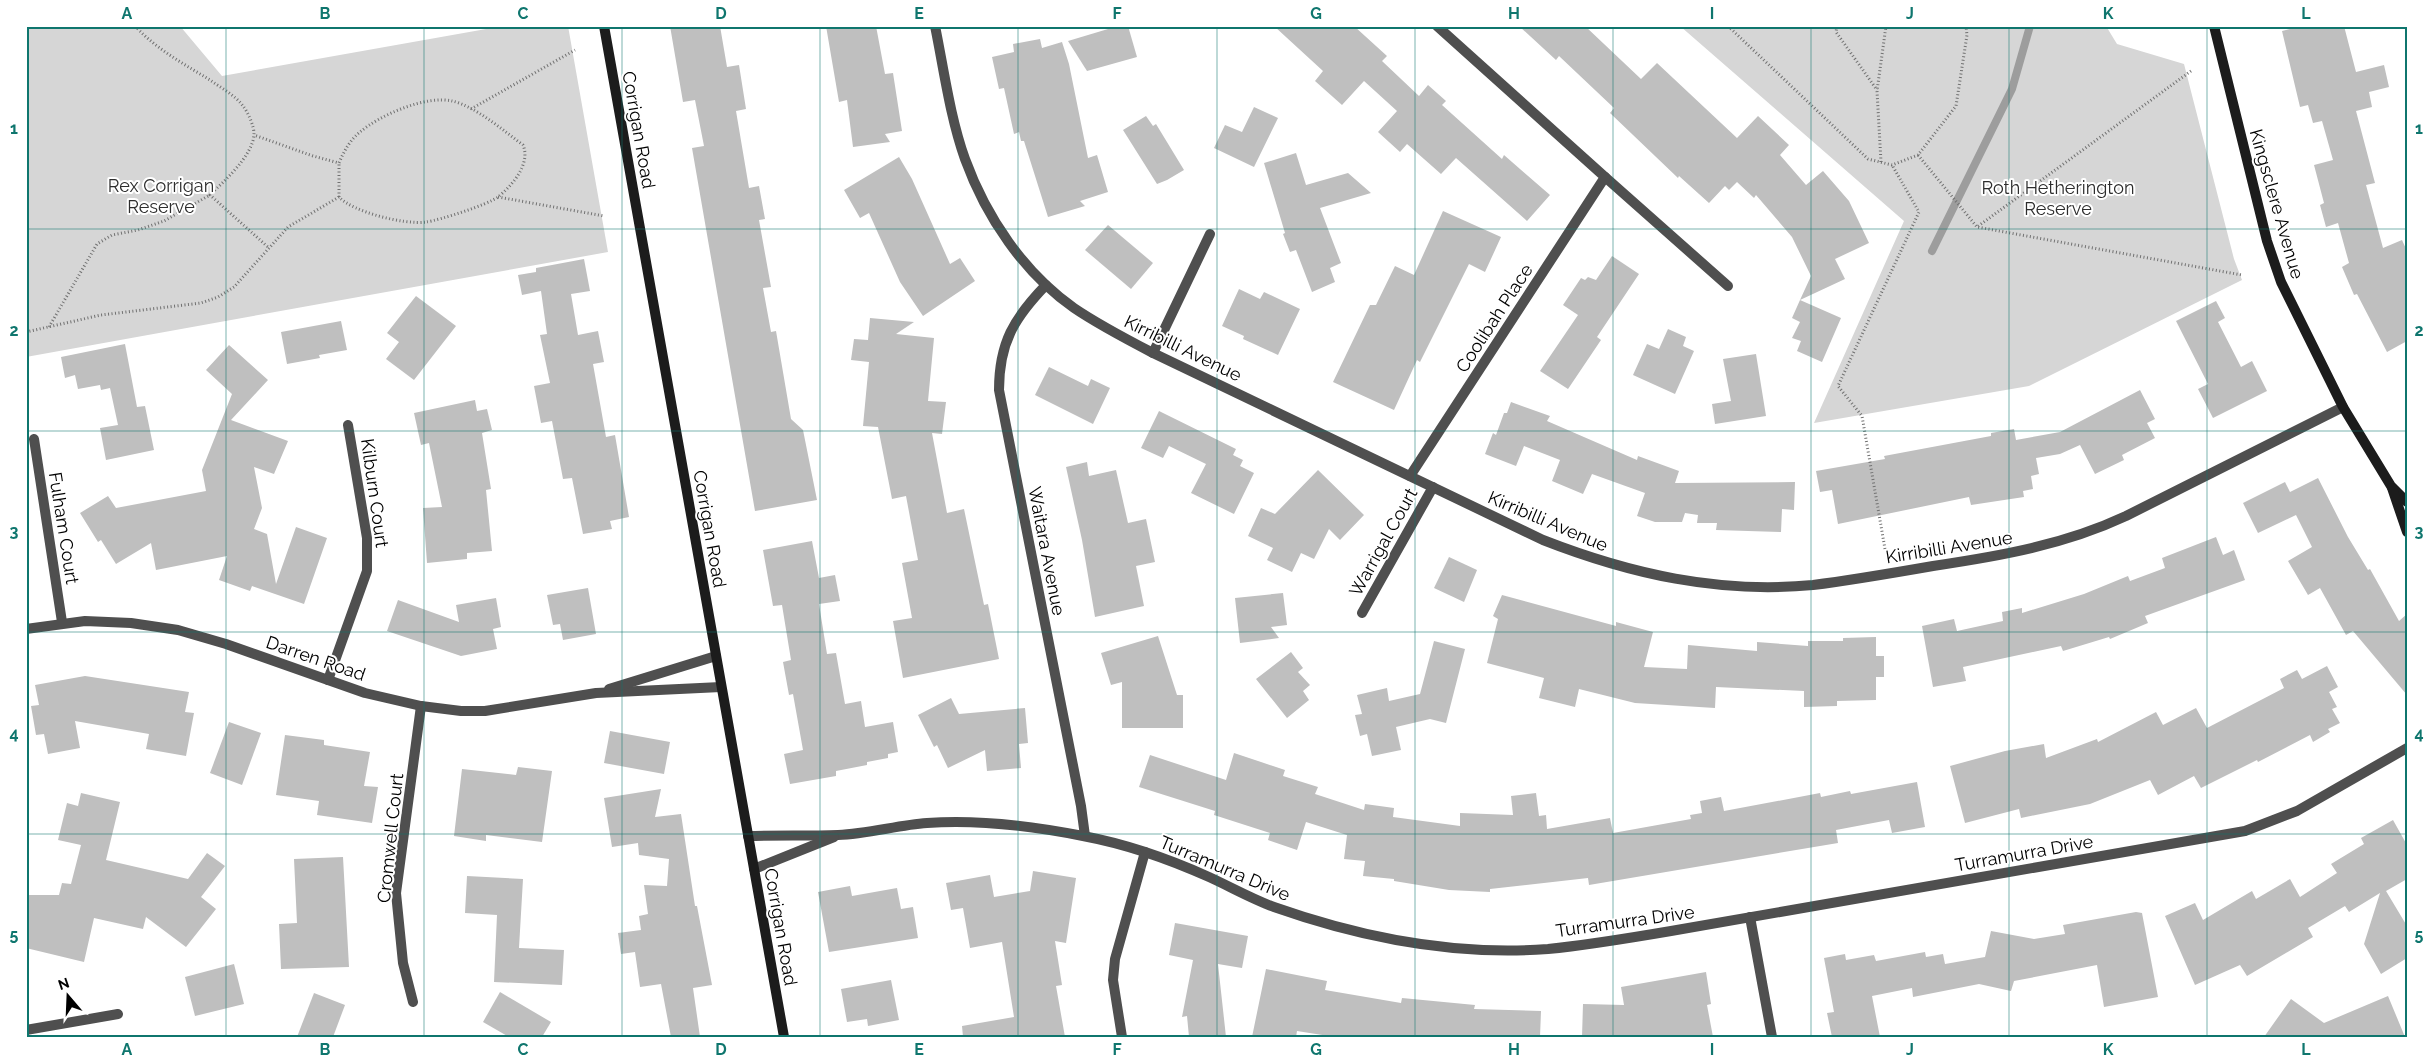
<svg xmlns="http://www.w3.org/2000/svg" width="2433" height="1063" font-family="Raleway,sans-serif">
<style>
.green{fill:#d6d6d6}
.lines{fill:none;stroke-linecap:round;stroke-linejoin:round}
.stream{stroke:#9d9d9d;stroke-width:8}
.building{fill:#bfbfbf}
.path{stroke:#717171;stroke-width:3;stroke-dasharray:1 2.5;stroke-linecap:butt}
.street{stroke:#4f4f4f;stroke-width:10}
.secondary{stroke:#1c1c1c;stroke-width:10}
.grid{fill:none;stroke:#0f766e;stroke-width:1;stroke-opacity:0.55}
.labels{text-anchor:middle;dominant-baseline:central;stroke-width:4;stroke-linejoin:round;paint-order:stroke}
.street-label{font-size:18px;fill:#000;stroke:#fff}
.park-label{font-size:18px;fill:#2d2d2d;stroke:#fff}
.neatline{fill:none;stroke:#0f766e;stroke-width:2}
.grid-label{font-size:16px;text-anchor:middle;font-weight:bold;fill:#0f766e}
</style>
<rect width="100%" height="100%" fill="#fff"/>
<g class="green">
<path d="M26,26h154l42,50 281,-50h65l40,226 -582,105z"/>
<path d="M1680,26h426l11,18 67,20 50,195 8,21 -213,106 -215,37 90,-202z"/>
</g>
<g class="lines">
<path class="stream" d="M1932,251l80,-162 18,-63"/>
</g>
<g class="building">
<path d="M670,26h50l7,41 12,-2 7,44 -10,2 13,77 10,-2 6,33 -6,1 12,67 -8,1 8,44 5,-1 15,88 12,11 14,70 -62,11 -63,-363 12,-2 -9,-46 -12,2z"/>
<path d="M826,26h50l9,48 8,-1 9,58 -17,3 5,8 -37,5 -6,-47 -8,2z"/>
<path d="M1118,26h10l9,31 -50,14 -19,-30z"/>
<path d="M1274,26h80l33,30 -5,5 37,35 9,-11 18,16 -4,4 60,54 2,-4 46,40 -23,26 -71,-63 -15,16 -34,-30 -7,8 -22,-20 19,-21 -33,-30 -22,24 -27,-24 8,-10z"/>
<path d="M1519,26h66l56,53 16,-16 80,75 21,-22 31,29 -9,10 26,30 17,-14 26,30 20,42 -34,16 10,20 -45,21 11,-24 -19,-39 -36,-42 -2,3 -17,-16 -8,8 -4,-4 -16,17 -30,-27 -1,2 -68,-65 4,-5 -55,-52 -3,4z"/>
<path d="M2302,26h42l12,46 28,-7 5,22 -20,5 3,15 -16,4 19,72 -9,2 17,63 19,-8 5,11v90l-20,11 -30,-58 -3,1 -12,-28 7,-4 -11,-40 -12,4 -6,-22 4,-2 -10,-38 19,-5 -11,-39 -9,2 -5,-18 -8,2 -18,-76z"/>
<path d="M1040,39l2,9 20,-6 7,22 19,94 9,-3 11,37 -28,9 5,5 -37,11 -24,-76h-3l-2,-9 -5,2 -10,-46 -5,1 -7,-32 22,-5 -1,-8z"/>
<path d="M1254,107l24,11 -24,49 -40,-19 11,-23 17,7z"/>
<path d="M1146,116l7,10 3,-2 28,46 -17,10 -10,4 -34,-54z"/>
<path d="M1296,153l10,32 42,-12 23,20 -51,15 21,55 -11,5 5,14 -23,10 -16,-42 -6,2 -7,-18 2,-1 -21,-70z"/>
<path d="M899,157l13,22 38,85 10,-6 15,23 -52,35 -23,-34 -31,-69 -9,5 -16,-28z"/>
<path d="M1443,211l58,26 -16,35 -16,-8 -49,98 -3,-2 -23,50 -61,-28 37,-77h6l19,-39 19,9z"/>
<path d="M1108,225l45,38 -22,26 -46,-39z"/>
<path d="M1612,256l27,18 -42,63 4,3 -33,49 -28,-18 38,-56 -15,-10 18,-27 4,2 3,-3 8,3z"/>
<path d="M584,259l6,32 -19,3 7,41 20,-4 6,31 -11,2 13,73 9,-2 14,82 -19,4 2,8 -29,5 -11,-56 -9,1 -11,-58 -11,2 -7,-37 16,-3 -10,-48 7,-1 -6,-43 -19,4 -4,-20 18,-3v-4z"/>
<path d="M1239,289l21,10 4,-7 36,17 -22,46 -35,-16 1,-3 -22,-10z"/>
<path d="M416,296l40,30 -42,54 -28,-21 13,-17 -12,-9z"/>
<path d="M1800,300l41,18 -19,44 -25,-11 4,-10 -9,-3 8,-16 -8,-4z"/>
<path d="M2216,301l9,17 -7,4 23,45 11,-6 15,30 -54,27 -15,-29 10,-5 -32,-63z"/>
<path d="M870,318l44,4 -18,12 38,4 -6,63 18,1 -4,32 -10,-1 15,80 17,-4 20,96 4,-1 11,55 -96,19 -10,-57 19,-3 -10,-55 16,-3 -12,-64 -14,3 -14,-72 -15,-1 6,-64 -18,-2 3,-21 14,1z"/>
<path d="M341,321l6,29 -28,5 1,3 -33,6 -6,-32z"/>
<path d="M1668,329l18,8 -3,9 11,5 -19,43 -42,-19 14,-31 12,5z"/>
<path d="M125,344l12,63 8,-1 9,44 -48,10 -6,-32 18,-3 -8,-37 -9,2 -1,-5 -22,4 -3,-14 -10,3 -4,-21z"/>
<path d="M229,345l39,35 -37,40 57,21 -14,33 -20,-7 8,41 -8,21 13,5 9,50 20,-57 31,11 -23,66 -52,-18 -2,5 -31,-11 8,-24 -71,14 -5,-27 -35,21 -15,-24 -3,2 -18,-29 28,-17 8,12 90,-17 -4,-21 30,-76 -26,-24z"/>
<path d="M1756,354l10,62 -51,8 -3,-20 19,-3 -8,-42z"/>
<path d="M1049,367l39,19 3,-7 19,9 -17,36 -58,-29z"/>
<path d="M2140,390l15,29 -8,4 8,15 -33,17 2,5 -29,14 -15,-29 -20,9 -24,4 3,16 -8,2 2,13 -10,2 1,6 -53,8 -2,-8 -131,27 -6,-34 -12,2 -4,-21 69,-12 -1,-3 107,-20v-3l23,-4 2,11 44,-8z"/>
<path d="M475,400l2,11 10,-2 5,21 -10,3 9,56 -5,1 6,61 -25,2v6l-40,4 -4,-55 19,-1 -13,-64 -8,2 -7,-32z"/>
<path d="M1511,402l39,14 -3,5 90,39 1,-4 41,15 -4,12 120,-1 -1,28 -12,-1 -1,23 -65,-2 1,-7h-20l1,-8 -13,-2 -3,9h-27l-18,-6 8,-23 -53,-19 -9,20 -31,-13 8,-21 -36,-14 -8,20 -31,-12 8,-21 3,2 8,-22h3z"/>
<path d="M1159,411l77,38 -3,6 10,5 -3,6 14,7 -20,41 -43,-21 15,-29 -37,-18 -6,12 -22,-10z"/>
<path d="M1087,462l2,14 27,-6 12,53 18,-4 9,43 -19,4 8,40 -49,11 -13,-77 -16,-73z"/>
<path d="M1318,470l46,45 -24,25 -11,-11 -15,30 -13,-6 -9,19 -25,-12 6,-12 -25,-12 13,-28 14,6z"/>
<path d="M2318,478l30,59 20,33 2,-1 29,52 8,-7v81l-54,-64 -7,4 -26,-47 -12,7 -20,-34 24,-14 -16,-32 -38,18 -15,-30 42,-21 5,10z"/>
<path d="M2216,537l7,18 11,-5 11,30 -100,36 3,7 -38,16 -1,-2 -46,14 -2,-5 -98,21 3,14 -33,6 -11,-61 32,-7 3,12 46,-10 -1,-9 20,-4v5l62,-19 44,-18 2,5 35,-13 -3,-10z"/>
<path d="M812,541l7,37 16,-3 5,26 -21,3 8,50 9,-1 9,51 16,-3 4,26 28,-5 5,30 -10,2v4l-21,4v3l-31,6v5l-46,8 -6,-30 19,-4 -10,-56 -4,1 -6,-33 8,-2 -9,-55 -9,1 -10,-56z"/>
<path d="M1449,557l28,13 -13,32 -30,-14z"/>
<path d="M588,588l8,46 -33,6 -3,-16 -7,1 -6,-30z"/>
<path d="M1283,593l4,32 -16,2 8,11 -39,5 -5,-45z"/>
<path d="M1502,595l114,31v-4l37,10 -9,35 43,2 1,-24 69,6v-9l51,4v-5h35v-3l33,-1v19h8v21h-8v23l-39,1v5l-33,1v-16l-88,-4 -1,21 -80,-5 -56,-14 -4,18 -36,-9 5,-20 -57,-15 11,-44 -5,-3z"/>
<path d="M496,598l5,29 -8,2 4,20 -36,7 -74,-25 11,-31 61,22 -3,-17z"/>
<path d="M1158,636l19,59h6v33h-61v-46l-11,3 -10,-32z"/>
<path d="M1434,641l31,8 -19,74 -16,-4 -34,8 5,23 -29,6 -5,-22 -7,2 -5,-21 7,-1 -5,-19 30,-7 2,13 31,-7z"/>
<path d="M1291,652l12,16 -5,4 12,13 -7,6 6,9 -22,18 -31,-39z"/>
<path d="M2327,666l11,21 -9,5 8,15 -5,2 8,14 -12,6 2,3 -17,10 -3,-7 -52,27 -1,-2 -56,28 -7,-12 -36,19 -8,-15 -60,24 -69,14 -2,-9 -54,14 -15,-57 55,-15 39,-7 2,14 51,-19 1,3 58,-30 7,13 33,-17 11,20 77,-40 -4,-9 17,-9 5,9z"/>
<path d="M85,676l104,16 -4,20 9,1 -8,43 -40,-7 3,-15 -74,-13 5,27 -32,6 -4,-20 -8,1 -5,-29 8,-1 -4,-20z"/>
<path d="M951,698l8,16 66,-6 3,35 -9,1 2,24 -34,3 -2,-21 -37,18 -11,-23 -3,2 -16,-32z"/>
<path d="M229,722l32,11 -19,52 -32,-12z"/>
<path d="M610,731l60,11 -6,32 -60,-11z"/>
<path d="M285,735l39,5v5l46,7 -6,34 14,1 -6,36 -55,-8 2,-14 -43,-6z"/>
<path d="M1234,753l51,17 -2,6 35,11 -3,7 49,16 1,-6 29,4 -1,9 67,9v-13l53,2 -2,-19 25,-3 3,23 7,-1 1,14 63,-11 3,15 78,-14 -1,-4 12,-2 -2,-12 21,-4 3,14 96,-18 1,4 29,-6 1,3 66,-12 8,45 -33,6 -3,-13 -53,10 2,13 -249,42 -1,-7 -98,11v3l-41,-2 -55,-9v-2l-31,-3 2,-15 -21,-2 3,-24 -41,-13 -9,28 -29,-10 2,-7 -56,-18 1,-4 -76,-24 11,-32 76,25z"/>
<path d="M518,767l34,4 -10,71 -56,-7v6l-32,-5 8,-67 54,6z"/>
<path d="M661,789l-6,28 26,-3 14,92h2l15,79 -19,3 7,49h-29l-10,-53 -21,3 -5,-35 -14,2 -3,-21 23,-3 -2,-14 9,-2 -4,-29 23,1 2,-27 -30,-4 -1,-12 -26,4 -8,-49z"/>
<path d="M81,793l39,9 -14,58 82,19 19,-26 18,13 -24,31 15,12 -30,38 -40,-30 -3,12 -49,-11 -10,44 -58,-14v-53h33l3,-12 9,1 10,-39 -23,-5 9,-37 11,3z"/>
<path d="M2393,820l14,25v34l-21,12 21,35v32l-26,16 -17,-30 16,-51 -31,19 -4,-6 -37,22 5,9 -66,39 -7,-11 -45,20 -30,-69 30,-13 8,17 49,-29 4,8 34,-20 10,18 37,-24 -6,-9 33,-20 -3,-6z"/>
<path d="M343,857l6,110 -68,2 -2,-45 18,-1 -3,-64z"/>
<path d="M1033,871l43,7 -10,65 -11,-2 7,44 -6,1 9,51h-102l-1,-11 52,-9 -12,-75 -32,6 -7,-40 -12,2 -5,-27 44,-8 4,22 36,-6z"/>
<path d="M467,876l56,3 -4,69 45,2 -2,35 -68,-3 3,-67 -32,-2z"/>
<path d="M850,886l2,10 45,-8 4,21 12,-2 5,31 -89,14 -11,-60z"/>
<path d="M2136,912l6,1 16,84 -54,10 -7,-42 -83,16 -3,10 -32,-7 -66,13 -1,-9 -40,8 8,41h-48l-5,-24 7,-1 -10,-54 21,-4 1,6 28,-5 2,6 49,-9 1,5 17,-3 2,10 40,-7 6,-26 43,8 31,-5 -2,-9z"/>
<path d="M1175,923l73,13 -6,32 -24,-4 8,73h-37l-2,-21 -5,1 11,-57 -24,-5z"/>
<path d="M234,964l10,40 -49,12 -10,-39z"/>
<path d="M1266,969l61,12 -2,9 76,13 1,-5 73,7 -1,4 67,2 -1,26h-205l-38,-6 -1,6h-44z"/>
<path d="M1706,972l5,32 -4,1 6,32h-131l1,-33 41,1 -3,-18z"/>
<path d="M891,980l8,40 -31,6 -1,-7 -20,3 -6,-33z"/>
<path d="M500,992l51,30 -9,15h-33l-26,-15z"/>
<path d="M314,993l31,12 -12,32h-36z"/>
<path d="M2388,996l17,41h-141l27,-38 33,24z"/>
</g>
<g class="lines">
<g class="path">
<path d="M135,26c21,23 49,38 75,54 11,8 25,15 33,26 5,6 11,20 11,28 -1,22 -30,47 -44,61l59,53"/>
<path d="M1728,26l140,133 24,6 26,-10 38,-49 11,-71 -1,-9"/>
<path d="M1837,26l-1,6 41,58"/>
<path d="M2191,71l-214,156 265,48"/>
<path d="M471,109l104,-59"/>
<path d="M1918,155l59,72"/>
<path d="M1881,162l-4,-71 9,-65"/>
<path d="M339,197v-34"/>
<path d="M498,197l106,19"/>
<path d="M49,327l48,-83 15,-9 26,-5 26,-9 46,-26"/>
<path d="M26,332l75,-17 100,-12 17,-6 16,-10 54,-60 51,-30c14,15 65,28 87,25 14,-2 61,-17 72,-25 15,-12 33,-34 25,-52 -19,-14 -48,-39 -71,-44 -26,-6 -72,14 -92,31 -10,8 -16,19 -21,31l-26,-7 -59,-21"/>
<path d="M1885,549l-23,-133 -24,-30 81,-174 -27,-47"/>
</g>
<g class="street">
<path d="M935,26c9,44 15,91 30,133 21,58 59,114 109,149 25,17 52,31 79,45l390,187c87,34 176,54 270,45 40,-5 80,-12 120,-19 67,-10 131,-21 193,-50l217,-109"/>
<path d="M1605,177l123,109"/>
<path d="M1046,285c-32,33 -47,58 -47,105l82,416 4,30"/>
<path d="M1153,353l57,-119"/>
<path d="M34,439l28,183"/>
<path d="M1410,476l195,-299 -168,-151"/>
<path d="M1362,613l71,-126"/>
<path d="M26,629l59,-8 46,2 47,7 48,14 139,49 56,13 40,5h24l111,-18 125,-6"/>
<path d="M328,680l39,-109v-33l-19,-113"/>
<path d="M609,689l107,-33"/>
<path d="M748,836c30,-1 60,0 90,-1 30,-1 60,-10 89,-12 53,-4 105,3 156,13 43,8 86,23 126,41 22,10 43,22 65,30 88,31 181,49 274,42 41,-4 82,-11 123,-18l574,-100 52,-20 110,-63"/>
<path d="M754,869l80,-32"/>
<path d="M1750,917l22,120"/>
<path d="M413,1002l-10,-39 -7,-70 25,-187"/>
<path d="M26,1030l92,-16"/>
<path d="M1122,1037l-9,-57 2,-21 30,-107"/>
</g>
<g class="secondary">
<path d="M604,26l180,1011"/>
<path d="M2214,26l53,215 14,41 62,125 48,79 16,16"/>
<path d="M2392,488l15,44"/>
</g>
</g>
<path class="grid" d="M226,26v1011M424,26v1011M622,26v1011M820,26v1011M1018,26v1011M1217,26v1011M1415,26v1011M1613,26v1011M1811,26v1011M2009,26v1011M2207,26v1011M26,229h2381M26,431h2381M26,632h2381M26,834h2381"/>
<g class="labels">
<g class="street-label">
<text transform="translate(639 130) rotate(80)">Corrigan Road</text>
<text transform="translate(2277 204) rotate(74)">Kingsclere Avenue</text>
<text transform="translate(1494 318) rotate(-57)">Coolibah Place</text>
<text transform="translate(1183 348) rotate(26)">Kirribilli Avenue</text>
<text transform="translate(375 493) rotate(82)">Kilburn Court</text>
<text transform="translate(1548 521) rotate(23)">Kirribilli Avenue</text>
<text transform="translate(64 528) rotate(81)">Fulham Court</text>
<text transform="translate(710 529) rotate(80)">Corrigan Road</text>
<text transform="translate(1383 542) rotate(-61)">Warrigal Court</text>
<text transform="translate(1949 547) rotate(-9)">Kirribilli Avenue</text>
<text transform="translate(1047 551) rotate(79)">Waitara Avenue</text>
<text transform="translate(316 658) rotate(19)">Darren Road</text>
<text transform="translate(390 838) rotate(-84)">Cromwell Court</text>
<text transform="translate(2024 853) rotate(-10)">Turramurra Drive</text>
<text transform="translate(1225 868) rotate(23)">Turramurra Drive</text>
<text transform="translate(1625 921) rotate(-8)">Turramurra Drive</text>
<text transform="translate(781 927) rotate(80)">Corrigan Road</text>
</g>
<g class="park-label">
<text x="161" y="185">Rex Corrigan<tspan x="161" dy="21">Reserve</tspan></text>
<text x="2058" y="187">Roth Hetherington<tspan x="2058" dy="21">Reserve</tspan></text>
</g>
</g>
<rect width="2433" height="1063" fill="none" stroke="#ffffff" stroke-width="55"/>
<g transform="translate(68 996) rotate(341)" stroke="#ffffff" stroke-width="4" paint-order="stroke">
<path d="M0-4L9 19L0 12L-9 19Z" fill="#000000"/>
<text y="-8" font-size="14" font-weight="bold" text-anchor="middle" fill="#000000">N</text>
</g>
<rect x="28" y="28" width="2378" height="1008" class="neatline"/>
<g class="grid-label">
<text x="127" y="19">A</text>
<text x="325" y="19">B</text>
<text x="523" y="19">C</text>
<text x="721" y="19">D</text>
<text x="919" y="19">E</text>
<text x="1117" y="19">F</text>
<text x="1316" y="19">G</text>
<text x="1514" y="19">H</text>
<text x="1712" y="19">I</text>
<text x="1910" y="19">J</text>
<text x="2108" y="19">K</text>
<text x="2306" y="19">L</text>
<text x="14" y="134">1</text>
<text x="2419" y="134">1</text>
<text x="14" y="336">2</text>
<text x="2419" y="336">2</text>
<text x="14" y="537">3</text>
<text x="2419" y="537">3</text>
<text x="14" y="739">4</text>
<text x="2419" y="739">4</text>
<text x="14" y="940">5</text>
<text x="2419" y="940">5</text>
<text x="127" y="1055">A</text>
<text x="325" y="1055">B</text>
<text x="523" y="1055">C</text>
<text x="721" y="1055">D</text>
<text x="919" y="1055">E</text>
<text x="1117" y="1055">F</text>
<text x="1316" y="1055">G</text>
<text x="1514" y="1055">H</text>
<text x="1712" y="1055">I</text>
<text x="1910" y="1055">J</text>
<text x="2108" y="1055">K</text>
<text x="2306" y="1055">L</text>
</g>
</svg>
